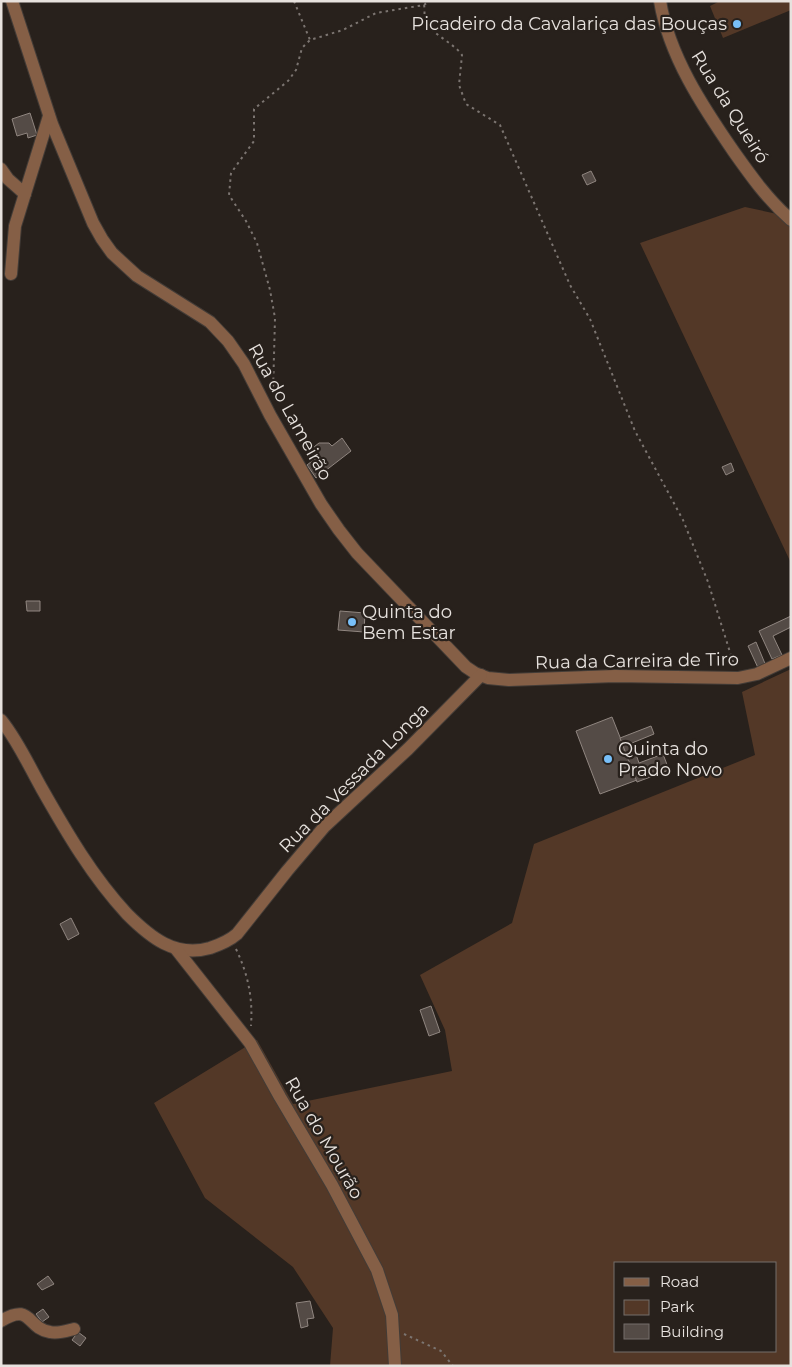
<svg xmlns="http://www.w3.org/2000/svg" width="792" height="1367" font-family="Montserrat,sans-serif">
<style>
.green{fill:#533827;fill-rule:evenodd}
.building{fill:#544b46;stroke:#908680}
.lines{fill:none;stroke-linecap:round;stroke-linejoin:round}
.minor-casing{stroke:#433c37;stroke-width:14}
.path{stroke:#7c7571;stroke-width:2;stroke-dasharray:2.5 4;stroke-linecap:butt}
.minor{stroke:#855f46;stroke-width:12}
.poi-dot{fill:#78bff8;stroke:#28211c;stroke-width:2}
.labels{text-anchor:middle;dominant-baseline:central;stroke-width:4.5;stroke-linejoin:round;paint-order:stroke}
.poi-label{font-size:18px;fill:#e7e2de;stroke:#28211c;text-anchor:start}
.street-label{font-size:18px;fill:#e7e2de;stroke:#28211c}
</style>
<rect width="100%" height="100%" fill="#28211c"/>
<g class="green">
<path d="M720,1h71v9l-68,28 -13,-32z"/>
<path d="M745,207l37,8 9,7v341l-151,-320z"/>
<path d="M791,669v697h-461l3,-38 -40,-61 -88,-69 -51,-95 103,-63 36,64 159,-33 -7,-41 -25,-55 92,-52 22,-79 221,-89 -13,-63zM616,1263h160v88h-160z"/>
</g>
<g class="building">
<path d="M30,113l7,22 -9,3 -1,-5 -10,3 -5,-17z"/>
<path d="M591,171l5,10 -9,4 -5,-10z"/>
<path d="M342,438l9,13 -35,27 -9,-13 9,-7 -6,-8 9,-7h10l3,3z"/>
<path d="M731,463l3,8 -8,4 -4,-8z"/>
<path d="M26,601h14v10h-13z"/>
<path d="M340,611l25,2 -1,19 -26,-2z"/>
<path d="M791,616v11l-18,9 9,19 -10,4 -13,-28z"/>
<path d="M756,642l10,24 -7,4 -11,-24z"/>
<path d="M612,717l25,63 -37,14 -24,-63z"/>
<path d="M651,726l3,8 -22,9 7,20 24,-9 6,16 -32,12 -17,-44z"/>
<path d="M71,918l8,16 -11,6 -8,-16z"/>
<path d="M431,1006l9,26 -11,4 -9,-26z"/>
<path d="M48,1276l6,8 -12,6 -5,-6z"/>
<path d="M310,1301l4,17 -7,1 1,7 -7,2 -5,-25z"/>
<path d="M43,1309l6,8 -7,5 -6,-8z"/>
<path d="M78,1332l8,6 -6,8 -8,-6z"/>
</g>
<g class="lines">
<defs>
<g id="minor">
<path d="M12,1l40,123 41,99 9,16 10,14 25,23 73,46 18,19 16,23 26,51 51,89 18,26 18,23 109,114 9,6 13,5 21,2 106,-4 123,2 19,-4 34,-16"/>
<path d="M660,1c9,55 43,106 74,151 17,24 34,48 57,68"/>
<path d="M1,169l7,10 17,15"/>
<path d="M11,274l4,-48 34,-110"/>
<path d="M1,720c17,21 28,46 41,69 25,44 50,87 85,125 23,23 48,44 83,34 9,-3 19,-7 27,-14l50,-63 38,-45 83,-77 73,-74"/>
<path d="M176,949l74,94 30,54 52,88 45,85 15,45 3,51"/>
<path d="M1,1321c31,-19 25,7 49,11 8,2 16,-1 24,-3"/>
</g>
</defs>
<use href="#minor" class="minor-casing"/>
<g class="path">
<path d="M294,1l16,39"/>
<path d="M583,1h1"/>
<path d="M424,5c1,4 0,9 1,13 3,15 28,24 37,37l-3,30 7,19 34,21 70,160 20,34 45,112 48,89 25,62 26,83"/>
<path d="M273,393l2,-75 -5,-28 -13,-47 -11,-22 -17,-26 2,-22 23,-32v-32l34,-28 8,-11 6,-22 8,-8 33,-10 33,-17 48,-8 5,-4"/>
<path d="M236,949c12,25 17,49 15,77"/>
<path d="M404,1334l37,17 12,15"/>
</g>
<use href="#minor" class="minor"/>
</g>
<g class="poi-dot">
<circle cx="737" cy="24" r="5"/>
<circle cx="352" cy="622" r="5"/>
<circle cx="608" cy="759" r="5"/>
</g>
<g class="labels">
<g class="poi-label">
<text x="727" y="24" text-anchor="end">Picadeiro da Cavalariça das Bouças</text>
<text x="362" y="612">Quinta do<tspan x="362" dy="21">Bem Estar</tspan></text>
<text x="618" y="749">Quinta do<tspan x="618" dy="21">Prado Novo</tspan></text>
</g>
<g class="street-label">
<text transform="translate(730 107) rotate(58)">Rua da Queiró</text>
<text transform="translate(290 412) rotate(61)">Rua do Lameirão</text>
<text transform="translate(637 661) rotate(-1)">Rua da Carreira de Tiro</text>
<text transform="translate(354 778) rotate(-45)">Rua da Vessada Longa</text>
<text transform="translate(324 1138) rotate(60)">Rua do Mourão</text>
</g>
</g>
<rect width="792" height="1367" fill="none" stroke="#e7e2de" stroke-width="5"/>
<rect x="614" y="1262" width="162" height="90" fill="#28211c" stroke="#746e6a"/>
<rect x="624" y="1278" width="25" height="8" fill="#855f46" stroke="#746e6a"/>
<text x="660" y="1287" font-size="15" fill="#e7e2de">Road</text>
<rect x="624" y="1300" width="25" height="15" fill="#533827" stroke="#746e6a"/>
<text x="660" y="1312" font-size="15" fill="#e7e2de">Park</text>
<rect x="624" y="1324" width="25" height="15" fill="#544b46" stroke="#746e6a"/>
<text x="660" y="1337" font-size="15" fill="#e7e2de">Building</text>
</svg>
